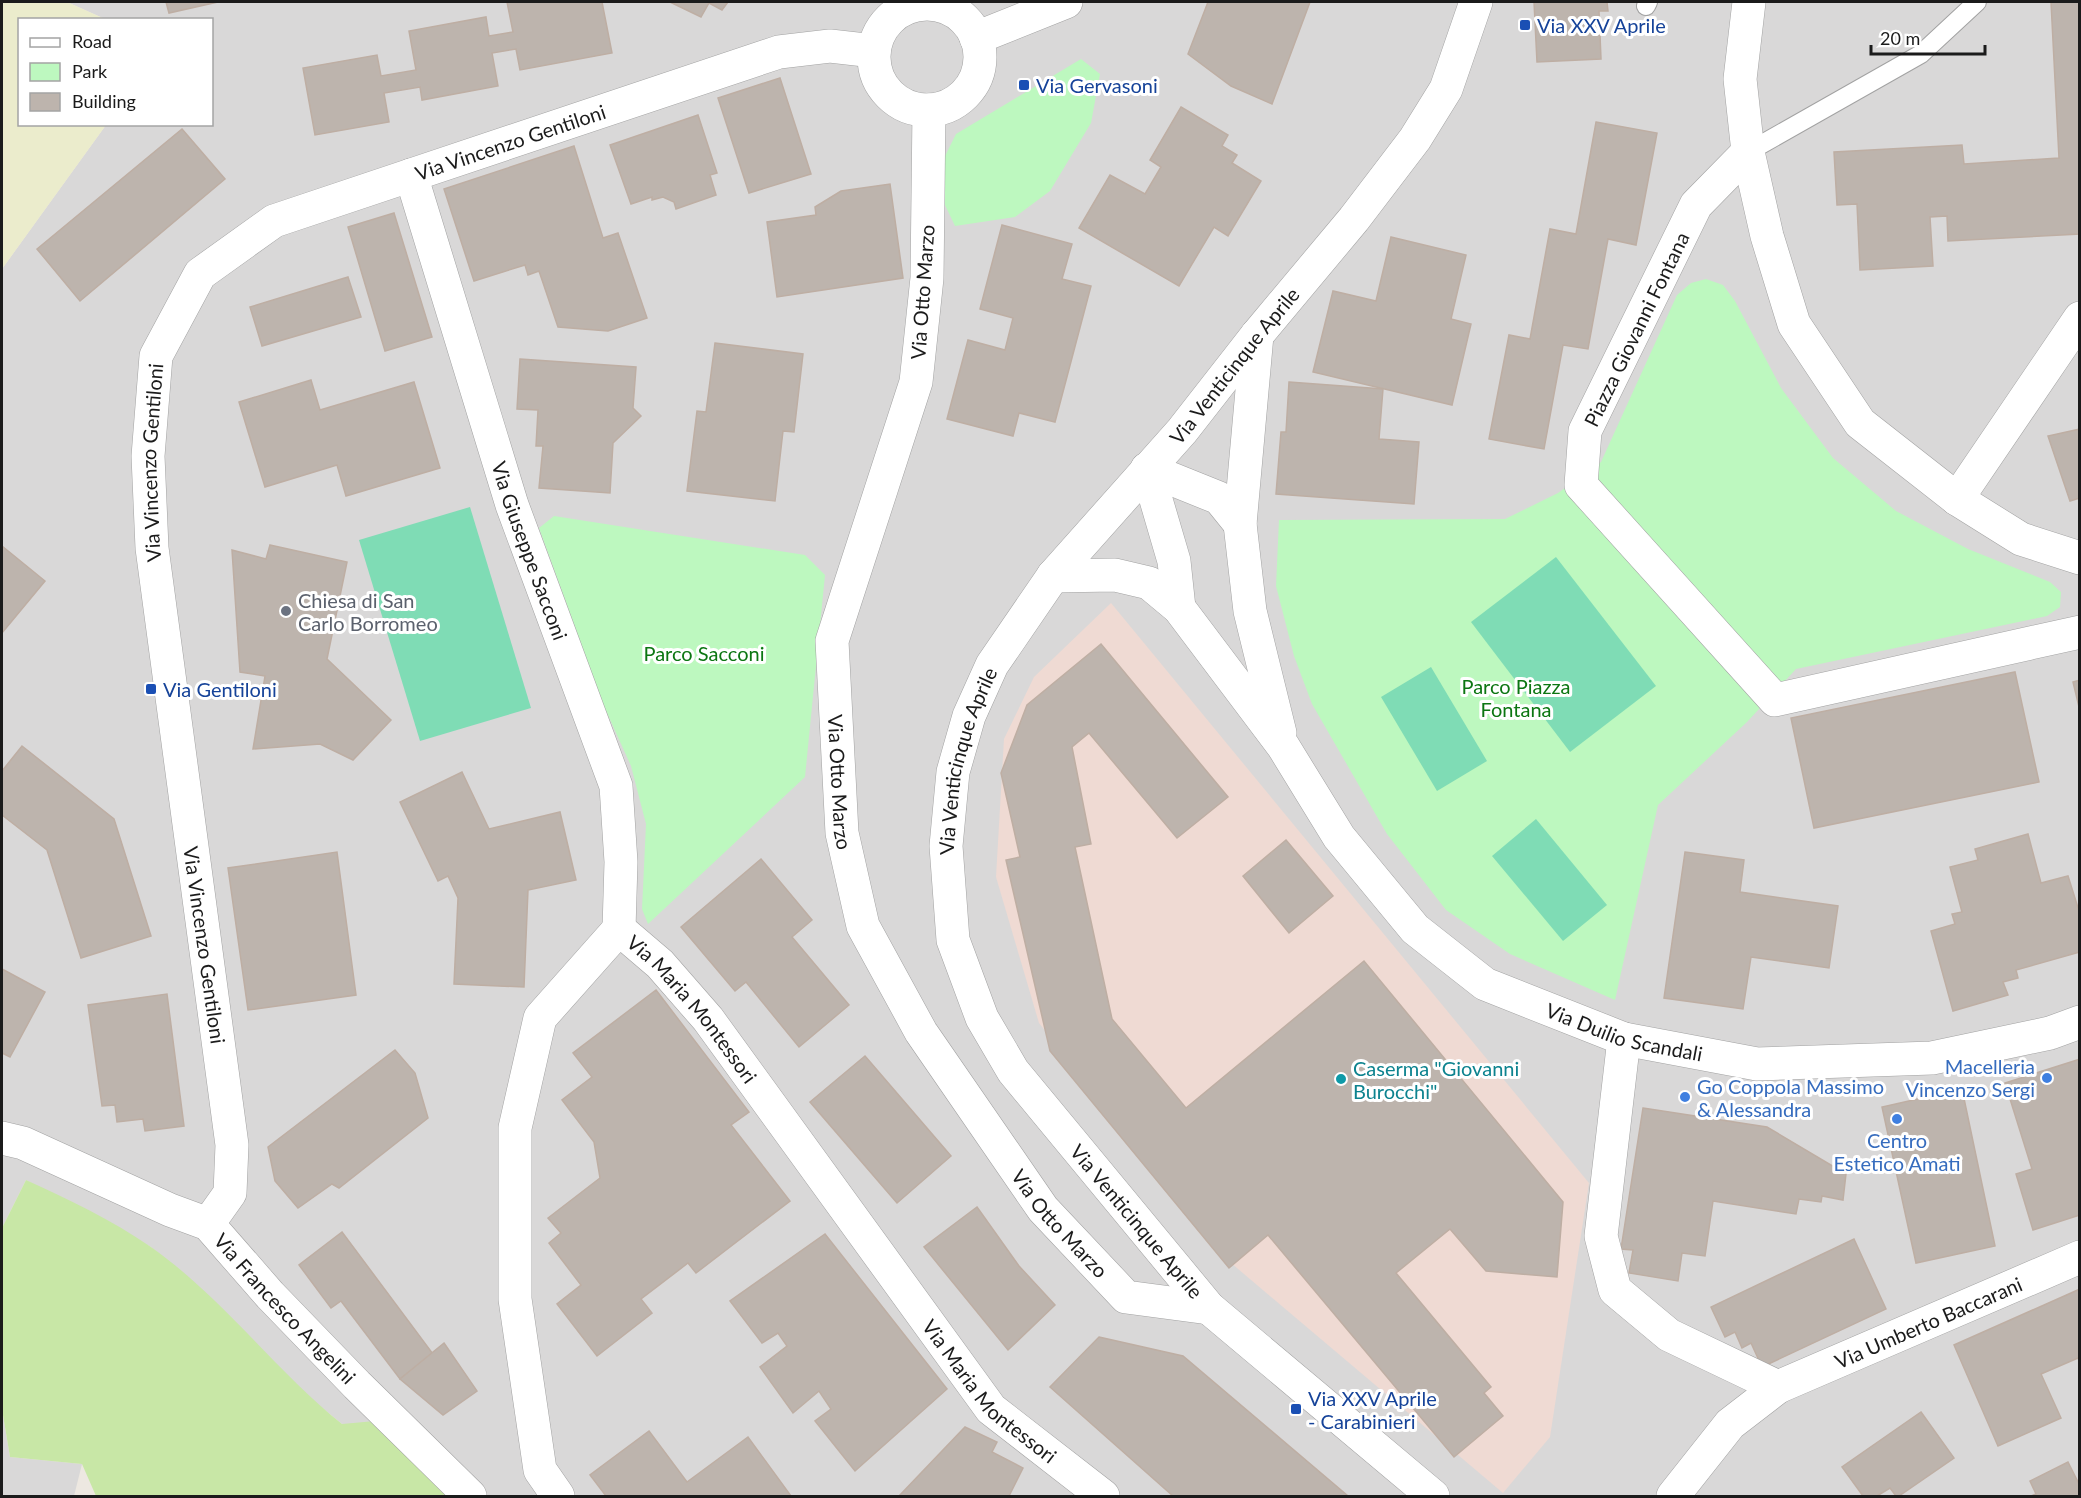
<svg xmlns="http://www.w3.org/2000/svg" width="2081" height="1498" font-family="Lato,sans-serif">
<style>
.residential{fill:#d9d8d8}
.military{fill:#efdad3}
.farmland{fill:#ebeccc}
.grass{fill:#c8e7a6}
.park{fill:#bdf8bf}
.pitch{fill:#7fdcb5}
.building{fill:#bdb4ad;stroke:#beaea3;stroke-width:1.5}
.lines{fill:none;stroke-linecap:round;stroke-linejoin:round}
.service-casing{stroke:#a2a2a2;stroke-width:20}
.minor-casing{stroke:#a2a2a2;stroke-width:34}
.tertiary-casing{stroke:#a2a2a2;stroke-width:34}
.service{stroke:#fff;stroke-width:18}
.minor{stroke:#fff;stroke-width:33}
.tertiary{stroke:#fff;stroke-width:33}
.transit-dot{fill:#1a4fb4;stroke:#fff;stroke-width:2}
.worship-dot{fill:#6b7280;stroke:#fff;stroke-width:2}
.shop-dot{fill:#3f7fe0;stroke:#fff;stroke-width:2}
.culture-dot{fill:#0f9aa8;stroke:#fff;stroke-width:2}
.labels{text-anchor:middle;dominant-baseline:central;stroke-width:6;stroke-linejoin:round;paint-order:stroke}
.transit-label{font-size:20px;fill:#164399;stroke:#fff;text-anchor:start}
.street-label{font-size:20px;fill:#1b1b1b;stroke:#fff}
.worship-label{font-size:20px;fill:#5b616d;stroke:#fff;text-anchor:start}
.park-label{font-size:20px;fill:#0c7612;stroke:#fff}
.shop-label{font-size:20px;fill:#366cbe;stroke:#fff;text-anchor:end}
.culture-label{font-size:20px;fill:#0d838f;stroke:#fff;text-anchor:start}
</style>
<rect width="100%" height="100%" fill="#ede8e1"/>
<g class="residential">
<path d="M67,2h2012v1494h-1626l-111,-72 -38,-31 -92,-94 -61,-52 -125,-67 -24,48v-959l104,-144 106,-1v-104l-107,-1z"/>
<path d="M2,1409l8,48 72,7 -8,32h-72z"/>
</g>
<path class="military" d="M1111,603l478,580 -39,254 -47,56 -272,-230 -192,-240 -43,-146 8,-138 30,-62z"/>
<path class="farmland" d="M2,2h65l38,17 -85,1v104l86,1 -104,144z"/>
<path class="grass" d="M26,1180c42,19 86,40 125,67 71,50 124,123 191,177l33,-3 78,75h-357l-14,-32 -72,-7 -8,-48v-181z"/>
<g class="park">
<path d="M1081,59l19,15 -9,49 -41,68 -35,26 -60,9 -22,-46 23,-46z"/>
<path d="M1706,279l17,6 12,16 46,87 52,70 63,53 72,38 82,33 11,10 -1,15 -13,9 -251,53 -49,53 -89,83 -43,195 -105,-46 -64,-44 -59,-76 -75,-130 -18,-48 -18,-70 3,-66 226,-1 53,-26 43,-31 76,-167 14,-12z"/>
<path d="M554,516l251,39 20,20 -20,202 -157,147 -6,-15 4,-85 -15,-58 -28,-62 -64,-176z"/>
</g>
<g class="pitch">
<path d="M470,507l61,201 -111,33 -61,-201z"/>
<path d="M1556,557l100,129 -86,66 -99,-130z"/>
<path d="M1431,667l56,94 -50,30 -56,-94z"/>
<path d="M1536,819l71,86 -44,36 -71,-85z"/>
</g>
<g class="building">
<path d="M166,2h52l-49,11z"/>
<path d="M507,2h95l10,51 -92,17 -4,-21 -24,4 6,33 -76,14 -2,-13 -36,6 5,29 -74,13 -12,-67 74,-13 4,21 35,-6 -7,-39 77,-14 3,19 24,-4z"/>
<path d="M670,2h58l-6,8 -13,-7 -8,14z"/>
<path d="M1208,2h102l-38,102 -41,-18 -43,-32z"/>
<path d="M1534,2h73l1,9h-9l2,48 -64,3z"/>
<path d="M2051,2h29v232l-132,7 -1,-25 -17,1 3,49 -73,4 -3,-66 -20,1 -3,-53 128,-7 2,19 95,-6z"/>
<path d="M780,78l31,96 -62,19 -31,-95z"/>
<path d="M1181,107l47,28 -6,11 15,9 -5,8 29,18 -33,55 -14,-9 -35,59 -100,-58 31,-53 35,19 16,-27 -11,-7z"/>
<path d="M698,115l19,58 -7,2 6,20 -40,14 -2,-7 -11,-5 -11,3v-3l-21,7 -21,-59z"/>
<path d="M1596,122l61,11 -21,112 -28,-6 -20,110 -25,-4 -19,104 -55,-10 20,-104 21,4 20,-110 26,5z"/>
<path d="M182,129l43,50 -145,122 -43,-52z"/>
<path d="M574,146l29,92 15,-5 29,85 -39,13 -50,-4 -19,-56 -11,4 -3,-10 -51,16 -30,-92z"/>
<path d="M890,184l13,94 -126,19 -10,-75 49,-7 -1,-8 26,-16z"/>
<path d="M394,213l38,124 -47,14 -37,-124z"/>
<path d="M1002,225l70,19 -10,35 29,7 -36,136 -36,-9 -6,23 -66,-17 21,-79 37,10 8,-32 -33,-9z"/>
<path d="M1391,237l75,18 -15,64 20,5 -19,81 -139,-33 20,-81 43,10z"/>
<path d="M348,277l13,40 -99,29 -12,-39z"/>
<path d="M715,343l88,11 -9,78 -11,-1 -8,70 -88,-10 10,-80 9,1z"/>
<path d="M520,359l116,8 -3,41 8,8 -28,27 -3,50 -71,-5 4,-42h-7l2,-36 -21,-1z"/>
<path d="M311,380l9,30 94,-28 26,86 -94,28 -9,-31 -72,22 -26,-85z"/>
<path d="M1289,382l94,7 -4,50 40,3 -5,62 -138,-10 5,-62h5z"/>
<path d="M2080,429v69l-10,3 -22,-65z"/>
<path d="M270,545l77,17 -20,97 64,61 -38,40 -33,-16 -67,5 12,-73 -25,-4 -8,-122 34,9z"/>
<path d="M2,546l43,35 -43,52z"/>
<path d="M1101,644l127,153 -51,41 -88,-105 -17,14 19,97 -16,3 37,172 74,89 178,-147 199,241 -6,75 -71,-6 -36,-42 -54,44 95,114 -7,6 19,23 -49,41 -186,-222 -39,33 -179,-217 -44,-191 14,-3 -19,-84 26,-68z"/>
<path d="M2015,672l24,110 -225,46 -23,-110z"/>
<path d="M2080,680v31l-7,-29z"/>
<path d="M22,746l92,73 37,117 -70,22 -34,-108 -45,-35v-44z"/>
<path d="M462,772l27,57 71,-17 16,68 -48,10 -4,97 -70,-3 4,-86 -10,-22 -10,5 -38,-79z"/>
<path d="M2028,834l13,49 27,-7 12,38v38l-64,18 2,8 -15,4 5,13 -55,16 -22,-80 24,-7 -3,-10 10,-2 -12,-45 28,-7 -3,-11z"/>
<path d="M1286,840l47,56 -44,37 -46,-57z"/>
<path d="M337,852l19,143 -108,15 -20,-142z"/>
<path d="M1685,852l59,8 -4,32 98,14 -9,62 -78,-11 -8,52 -79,-11z"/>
<path d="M761,859l51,61 -20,17 57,68 -50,42 -53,-65 -11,9 -54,-64z"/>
<path d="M2,969l43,23 -35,65 -8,-4z"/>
<path d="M656,990l93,122 -18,13 59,76 -94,72 -8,-10 -47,36 11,14 -55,43 -40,-52 24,-19 -32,-42 12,-10 -13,-15 52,-40 -6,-36 -32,-42 30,-23 -19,-24z"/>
<path d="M167,994l17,132 -39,5 -2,-12 -26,3 -2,-17 -13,1 -14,-101z"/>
<path d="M395,1050l20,23 13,45 -89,70 -7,-4 -34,24 -23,-27 -7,-34z"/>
<path d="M865,1056l86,100 -54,47 -87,-101z"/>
<path d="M2080,1059v156l-47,15 -17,-56 16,-5 -27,-86z"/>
<path d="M1962,1089l33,157 -79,17 -34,-156z"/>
<path d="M1643,1108l124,19 79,47 -3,26 -21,-4 -1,6 -22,-3 -3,15 -83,-13 -8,55 -23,-3 -4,28 -49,-8 4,-23 -12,-1z"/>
<path d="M977,1207l42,59 36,39 -47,45 -84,-103z"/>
<path d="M342,1232l91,122 -33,25 -59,-78 -10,7 -32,-43z"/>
<path d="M825,1234l122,155 -92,82 -40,-50 16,-12 -12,-18 -26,22 -33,-46 27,-21 -9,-13 -16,10 -32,-42z"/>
<path d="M1854,1239l32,70 -124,58 -11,-24 -9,5 -7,-16 -10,5 -14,-30z"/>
<path d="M2080,1289v73l-2,-4 -37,16 20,44 -63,28 -44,-101z"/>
<path d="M1099,1337l84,19 165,140h-175l-123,-109z"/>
<path d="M444,1343l33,48 -34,24 -43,-36z"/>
<path d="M1921,1412l33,46 -55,38h-3l-6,-8 -13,8h-14l-21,-29z"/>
<path d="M965,1427l32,15 -5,10 31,16 -14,28h-110z"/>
<path d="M649,1431l38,51 61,-45 43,59h-185l-16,-21z"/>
<path d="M2068,1462l12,24v10h-49l5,-2 -6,-13z"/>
</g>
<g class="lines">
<defs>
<g id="service">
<path d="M1646,6l2,-4"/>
<path d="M1748,152l173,-98 56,-52"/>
</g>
<g id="minor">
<circle cx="927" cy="57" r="53"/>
<path d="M976,38l90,-36"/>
<path id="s1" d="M929,110l-2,168 -11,104 -84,259 10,192 21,93 58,106 122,177 83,88 83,11"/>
<path d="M1748,152l-52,53 -111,226 -4,54 194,215 305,-68"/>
<path id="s2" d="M411,175l101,330 104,281 5,76 -2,67"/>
<path d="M1257,335l-17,189 10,87 30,122"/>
<path d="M1147,469l27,92 5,47"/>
<path d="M1147,469l72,29 21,26"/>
<path d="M1957,499l123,-181"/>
<path id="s3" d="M1053,576l62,-1 34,8 30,25 104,138 56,91 76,92 70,55 139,55 133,25 175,-6 118,-25 30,-11"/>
<path d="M1624,1039l-23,197 14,54 54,45 109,52"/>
<path id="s4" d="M2,1138l21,5 147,67 38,14 62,71 87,90 113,111"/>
<path id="s5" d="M208,1224l22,-31 2,-48 -80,-597 -4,-92 8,-100 44,-82 74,-53 505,-169 51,-6 44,5"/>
<path id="s6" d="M558,1496l-18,-26 -25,-171v-171l25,-110 79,-89 41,35 48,55 283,390 112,87"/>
<path id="s7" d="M1673,1496l57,-72 48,-37 302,-130"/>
</g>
<g id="tertiary">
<path d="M1749,2l-9,77 8,73 19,84 27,88 66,99 97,76 64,40 59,19"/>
<path id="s8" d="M1433,1496l-224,-188 -196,-237 -31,-53 -29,-78 -7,-94 7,-74 16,-56 23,-51 61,-89 129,-145 75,-96 97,-116 61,-80 31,-50 30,-87"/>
</g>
</defs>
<use href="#service" class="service-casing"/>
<use href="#minor" class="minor-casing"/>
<use href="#tertiary" class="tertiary-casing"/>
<use href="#service" class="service"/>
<use href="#minor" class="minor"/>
<use href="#tertiary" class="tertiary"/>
</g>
<g class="transit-dot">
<rect x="1519" y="19" width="12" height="12" rx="3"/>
<rect x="1018" y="79" width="12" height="12" rx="3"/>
<rect x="145" y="683" width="12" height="12" rx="3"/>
<rect x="1290" y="1403" width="12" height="12" rx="3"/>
</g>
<circle class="worship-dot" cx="286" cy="611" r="6"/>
<g class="shop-dot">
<circle cx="2047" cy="1078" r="6"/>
<circle cx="1685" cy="1097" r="6"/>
<circle cx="1897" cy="1119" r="6"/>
</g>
<circle class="culture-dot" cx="1341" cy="1079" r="6"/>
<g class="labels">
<g class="transit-label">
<text x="1537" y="25">Via XXV Aprile</text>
<text x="1036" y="85">Via Gervasoni</text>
<text x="163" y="689">Via Gentiloni</text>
<text x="1308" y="1398">Via XXV Aprile<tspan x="1308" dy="23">- Carabinieri</tspan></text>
</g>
<g class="street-label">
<text stroke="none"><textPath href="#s5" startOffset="1314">Via Vincenzo Gentiloni</textPath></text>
<text transform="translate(922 292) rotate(-86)">Via Otto Marzo</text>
<text transform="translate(1636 329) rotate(-64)">Piazza Giovanni Fontana</text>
<text stroke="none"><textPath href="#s8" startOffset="1413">Via Venticinque Aprile</textPath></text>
<text stroke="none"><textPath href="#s5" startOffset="774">Via Vincenzo Gentiloni</textPath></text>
<text stroke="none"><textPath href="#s2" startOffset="394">Via Giuseppe Sacconi</textPath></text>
<text stroke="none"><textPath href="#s8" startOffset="927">Via Venticinque Aprile</textPath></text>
<text stroke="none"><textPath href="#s1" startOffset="686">Via Otto Marzo</textPath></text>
<text transform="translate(205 945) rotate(82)">Via Vincenzo Gentiloni</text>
<text stroke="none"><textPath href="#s6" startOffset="716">Via Maria Montessori</textPath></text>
<text stroke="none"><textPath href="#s3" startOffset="772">Via Duilio Scandali</textPath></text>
<text transform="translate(1137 1221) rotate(50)">Via Venticinque Aprile</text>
<text stroke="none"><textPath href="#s1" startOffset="1190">Via Otto Marzo</textPath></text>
<text stroke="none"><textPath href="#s4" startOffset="338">Via Francesco Angelini</textPath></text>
<text stroke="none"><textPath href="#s7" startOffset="316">Via Umberto Baccarani</textPath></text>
<text stroke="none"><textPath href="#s6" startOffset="1202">Via Maria Montessori</textPath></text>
</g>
<g class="worship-label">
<text x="298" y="600">Chiesa di San<tspan x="298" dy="23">Carlo Borromeo</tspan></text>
</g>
<g class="park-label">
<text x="704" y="653">Parco Sacconi</text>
<text x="1516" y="686">Parco Piazza<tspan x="1516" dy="23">Fontana</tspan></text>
</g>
<g class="shop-label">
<text x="2035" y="1066">Macelleria<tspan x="2035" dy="23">Vincenzo Sergi</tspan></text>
<text x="1697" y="1086" text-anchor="start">Go Coppola Massimo<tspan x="1697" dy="23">&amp; Alessandra</tspan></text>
<text x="1897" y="1140" text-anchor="middle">Centro<tspan x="1897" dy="23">Estetico Amati</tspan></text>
</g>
<g class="culture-label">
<text x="1353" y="1068">Caserma "Giovanni<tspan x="1353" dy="23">Burocchi"</tspan></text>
</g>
</g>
<rect width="2081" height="1498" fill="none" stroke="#1b1b1b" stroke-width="6"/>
<rect x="18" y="18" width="195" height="108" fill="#ffffff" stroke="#a4a4a4" stroke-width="1.5"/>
<rect x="30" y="38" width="30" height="9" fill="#ffffff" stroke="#a4a4a4" stroke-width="1.5"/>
<text x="72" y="48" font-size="18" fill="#1b1b1b">Road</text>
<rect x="30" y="63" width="30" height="18" fill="#bdf8bf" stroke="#a4a4a4" stroke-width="1.5"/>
<text x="72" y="78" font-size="18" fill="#1b1b1b">Park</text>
<rect x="30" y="93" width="30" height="18" fill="#bdb4ad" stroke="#a4a4a4" stroke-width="1.5"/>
<text x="72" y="108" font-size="18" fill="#1b1b1b">Building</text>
<path d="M1871 45v9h114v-9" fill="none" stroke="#1b1b1b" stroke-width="3"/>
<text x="1880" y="45" font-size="18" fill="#1b1b1b" stroke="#ffffff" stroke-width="4.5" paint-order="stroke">20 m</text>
</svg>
